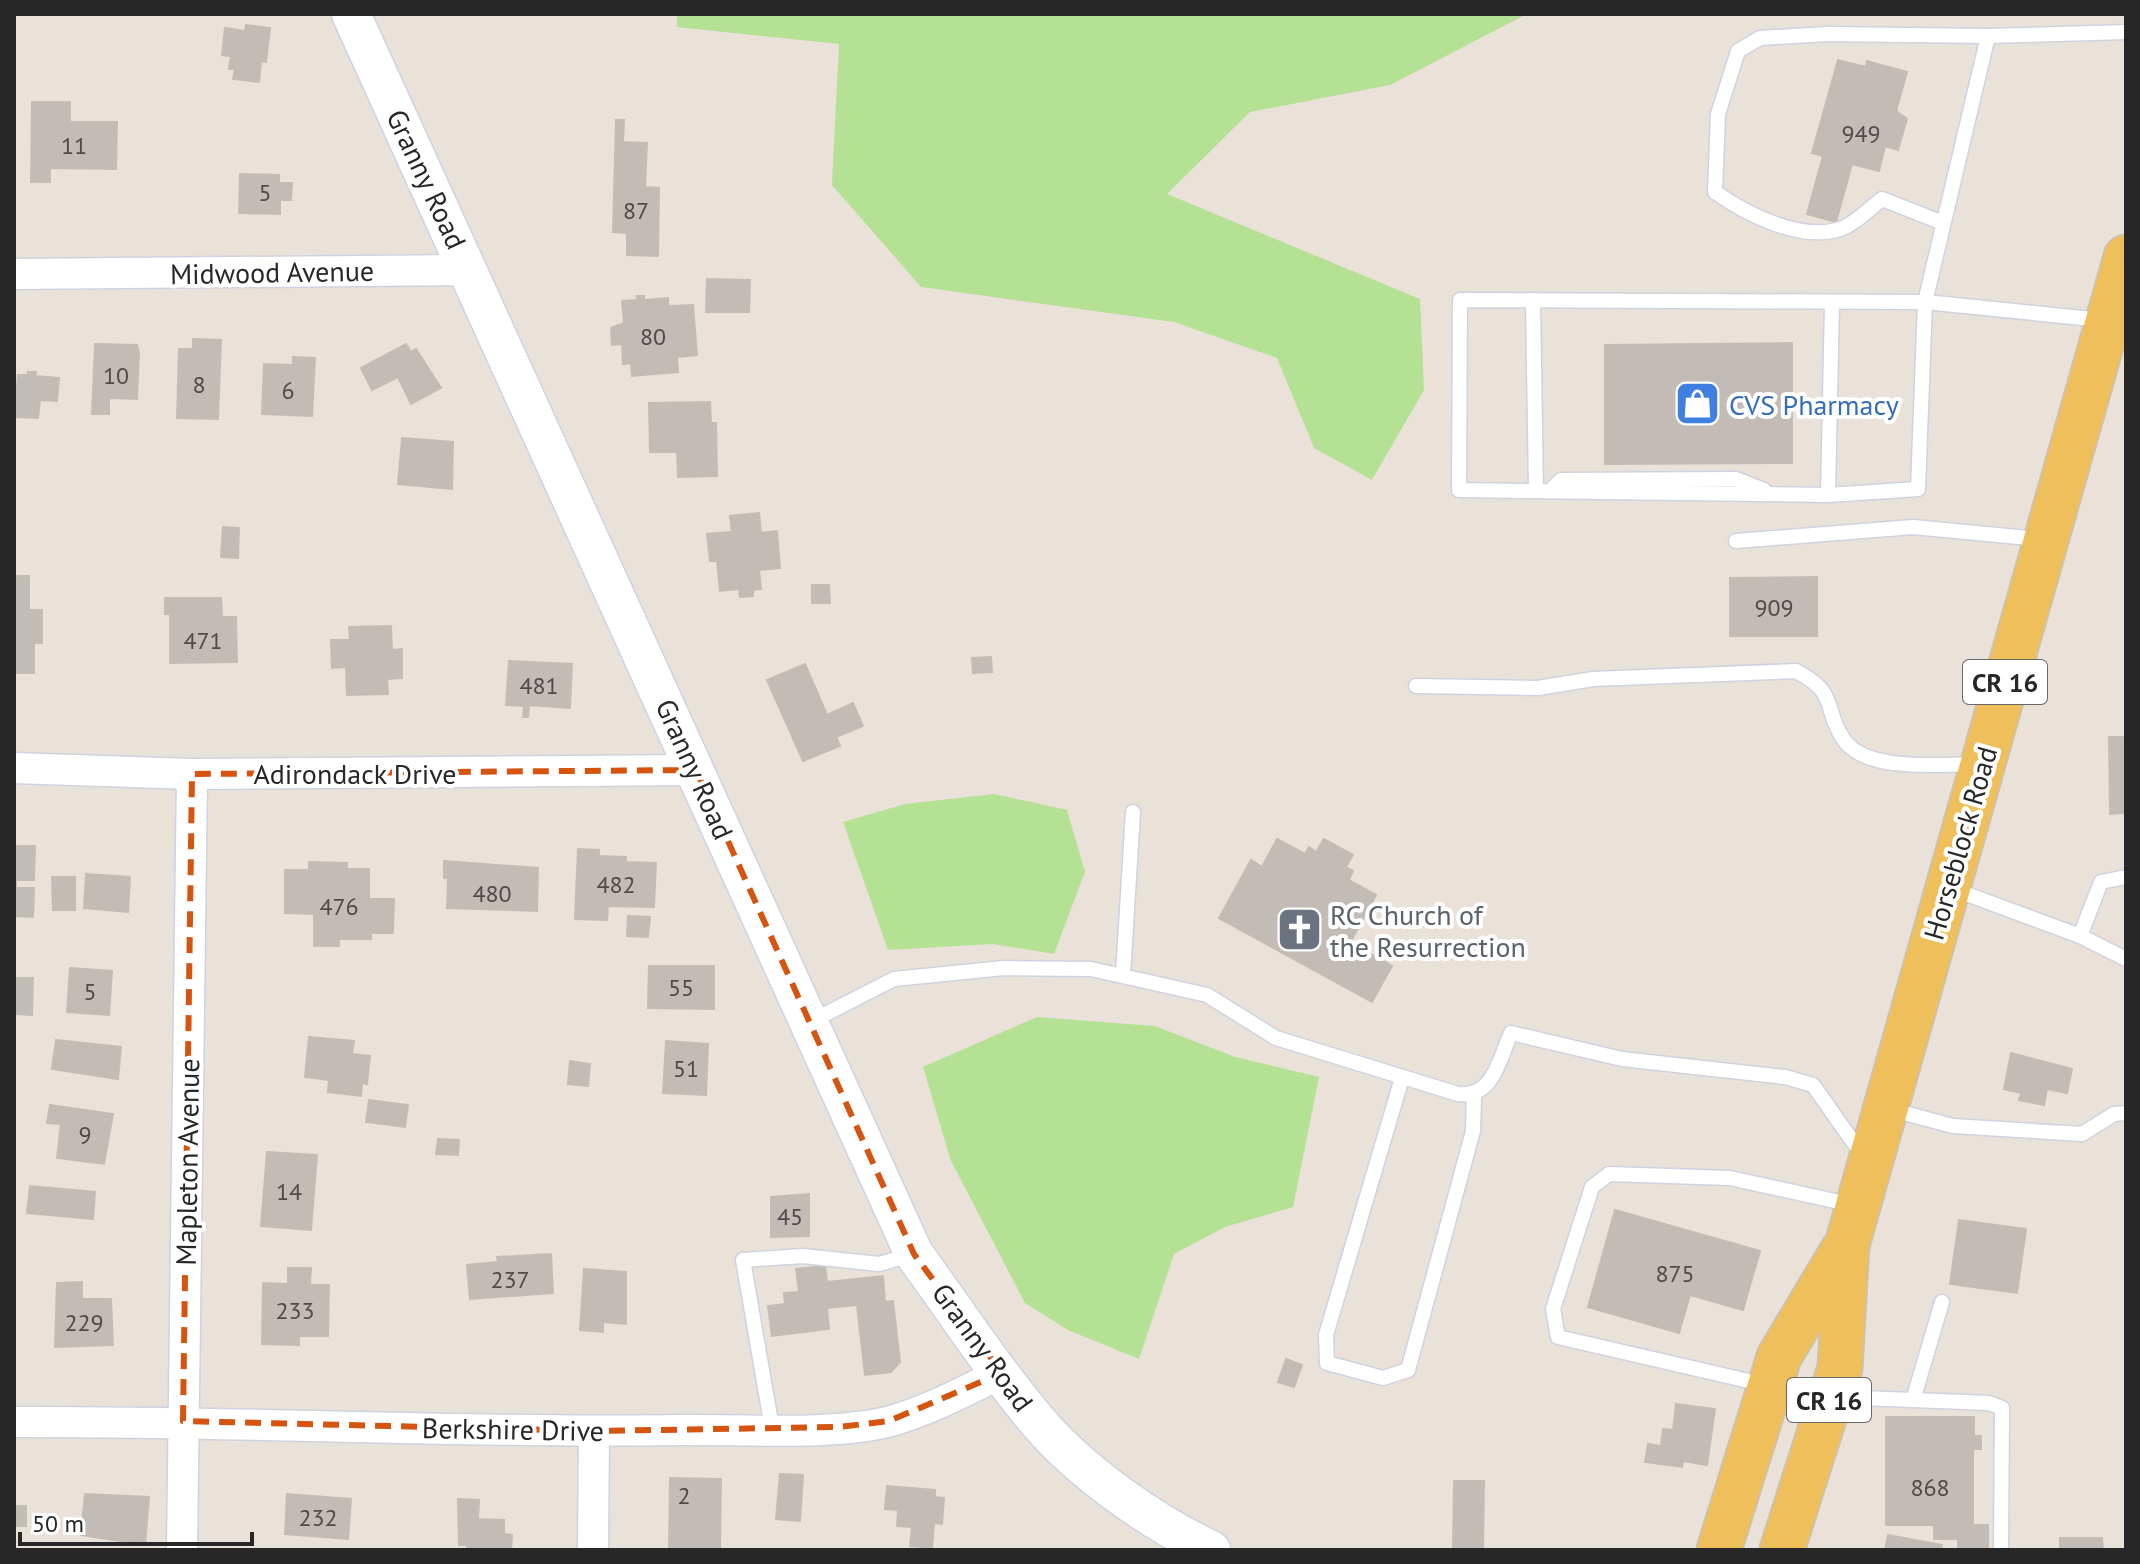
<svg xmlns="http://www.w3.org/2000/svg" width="2140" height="1564" font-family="'PT Sans',sans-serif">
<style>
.green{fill:#b5e195}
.building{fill:#c2bbb6;stroke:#c5bdb3;stroke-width:2}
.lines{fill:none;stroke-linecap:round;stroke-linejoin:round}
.service-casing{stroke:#ced3e1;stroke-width:17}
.minor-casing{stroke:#ced3e1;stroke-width:33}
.tertiary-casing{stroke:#ced3e1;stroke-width:41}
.primary-casing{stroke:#c3c3c3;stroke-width:47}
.service{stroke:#fff;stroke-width:14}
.minor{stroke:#fff;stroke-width:30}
.tertiary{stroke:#fff;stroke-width:38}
.primary{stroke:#eebf5a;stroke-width:44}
.marked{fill:none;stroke:#d5540f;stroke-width:6;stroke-dasharray:16 10;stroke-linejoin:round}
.labels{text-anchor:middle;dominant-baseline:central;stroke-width:8;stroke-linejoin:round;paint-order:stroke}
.number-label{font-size:24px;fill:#4e4c4b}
.shield{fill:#fff;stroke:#686868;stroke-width:2}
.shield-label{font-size:26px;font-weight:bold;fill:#272727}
.street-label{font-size:28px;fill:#272727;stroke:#fff}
.shop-label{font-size:28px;fill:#366cbe;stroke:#fff;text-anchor:start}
.worship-label{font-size:28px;fill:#5b616d;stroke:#fff;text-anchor:start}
</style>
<rect width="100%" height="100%" fill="#eae1d9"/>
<g class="green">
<path d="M677,14h850l-137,71 -140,27 -83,82 253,105 4,91 -52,90 -58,-32 -37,-90 -103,-36 -253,-35 -89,-102 7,-141 -162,-17z"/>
<path d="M994,794l73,16 18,62 -31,82 -62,-10 -104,6 -45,-128 62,-18z"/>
<path d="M1037,1017l118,9 80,31 84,20 -26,130 -68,20 -51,27 -35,105 -71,-29 -43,-27 -74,-142 -28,-94z"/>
</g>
<g class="building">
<path d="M246,25l24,3 -4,34 -5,-1 -2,21 -26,-3 2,-10h-6l2,-13 -9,-1 3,-27 20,3z"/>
<path d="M1838,60l28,7 1,-6 40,11 -11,39 11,8 -9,31 -13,-4 -6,25 -27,-7 -16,58 -29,-8 16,-58 -11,-3z"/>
<path d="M32,102h38v20h47l-1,47 -66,-1v14h-19z"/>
<path d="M616,120h8l-1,22 24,1 -2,44 14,1 -1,68 -31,-1v-22l-14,-1z"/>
<path d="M240,174l39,1v8h13l-1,17h-11v14l-41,-1z"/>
<path d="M707,279l43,1 -1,32h-43z"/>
<path d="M637,296h7v4l24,-2v8l25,-1 4,50 -20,2 1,15 -46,4 -1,-13 -8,1 -1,-20 -10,1 -1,-17 13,-5 -2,-22 15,-1z"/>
<path d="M193,339l28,1 -3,79 -41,-1 2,-69h14z"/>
<path d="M1792,343v120l-187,1v-119z"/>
<path d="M95,344l42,1 2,8 -2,46 -28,-1v16h-17z"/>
<path d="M406,344l5,8 5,-3 25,39 -30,16 -13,-27 -26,13 -11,-22z"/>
<path d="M293,357l22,1 -3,58 -50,-2 2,-50 29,1z"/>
<path d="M28,372h8l-1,4 24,2 -2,23 -17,-1 -2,18 -24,-1 4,-42h10z"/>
<path d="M710,402l1,21h5l1,53 -39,1 -1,-25h-27l-1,-49z"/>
<path d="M402,438l51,4 -1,47 -54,-5z"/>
<path d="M759,513l2,20 16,-2 3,37 -21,2 2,19 -8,1v6l-13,1 -1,-8 -19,2 -3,-30h-7l-3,-27 25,-2 -2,-16z"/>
<path d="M223,527l16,1 -1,30 -17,-1z"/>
<path d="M14,576h15v34h13v33h-8v30h-20z"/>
<path d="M1817,577v59h-87v-58z"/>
<path d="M812,585h17l1,18h-18z"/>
<path d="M165,598h56l1,19h14l1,45 -67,1v-49h-5z"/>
<path d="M391,626l1,24 10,-1v29l-15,1 1,15 -41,1 -1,-28 -14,1 -1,-28h19l-1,-13z"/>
<path d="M991,657l1,15 -19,1 -1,-15z"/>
<path d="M509,661l63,3 -2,44 -41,-3 -1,12h-5l1,-11 -18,-1z"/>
<path d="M805,664l22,51 26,-12 10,23 -27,11 4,9 -37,15 -36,-81z"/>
<path d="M2109,737h17v76l-16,1z"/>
<path d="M1277,839l28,15 4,-7 7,5 8,-13 29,16 -7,12 7,4 -4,9 27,15 -26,48 42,23 -20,36 -153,-84 32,-58 11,7z"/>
<path d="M14,846h21l-1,34h-18v8h18l-1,29 -19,-1z"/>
<path d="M578,849l21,1v6l27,1v5l30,1 -2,44 -46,-1 -1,14 -32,-1z"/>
<path d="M444,861l94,7 -1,43 -90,-3 1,-30h-4z"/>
<path d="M309,862l38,1v6h22v30h25l-1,34h-22v6h-32v7h-25v-32l-29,-1v-43h24z"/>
<path d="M86,874l44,3 -2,35 -44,-4z"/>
<path d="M52,877h23v33h-22z"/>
<path d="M628,916l22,1 -2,20 -21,-1z"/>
<path d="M649,966h65v43l-66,-1z"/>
<path d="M70,968l42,3 -3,44 -42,-3z"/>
<path d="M14,978h19l-1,37 -18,-1z"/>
<path d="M309,1037l45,4 -2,13 18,2 -3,28 -5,-1 -1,13 -33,-4 1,-12 -24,-3z"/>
<path d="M56,1040l65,7 -3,32 -66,-10z"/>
<path d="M666,1041l42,3 -2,51 -43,-2z"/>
<path d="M2011,1053l61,16 -5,24 -20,-4 -3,16 -25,-5 2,-7 -17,-4z"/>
<path d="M570,1061l20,3 -2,22 -20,-2z"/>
<path d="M369,1100l39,5 -3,22 -39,-5z"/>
<path d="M50,1105l63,9 -9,50 -47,-6 4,-34 -14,-1z"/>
<path d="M438,1139l21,1 -1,15 -22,-1z"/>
<path d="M267,1152l50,3 -6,75 -50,-4z"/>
<path d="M30,1186l65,6 -2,27 -66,-6z"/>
<path d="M809,1194v42l-38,1v-40z"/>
<path d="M1615,1210l145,41 -17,59 -53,-15 -11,38 -91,-26z"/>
<path d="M1959,1220l67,9 -9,64 -67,-9z"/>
<path d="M551,1254l2,39 -83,6 -3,-34 31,-3 -1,-5z"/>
<path d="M825,1266l2,16 56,-6 2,26 8,-1 7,61 -9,10 -26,3 -8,-70 -30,3 2,21 -57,7 -4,-30 17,-2 -1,-11 15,-1 -3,-23z"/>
<path d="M288,1268h23l-1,17h19l-1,51h-29v9l-37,-1 1,-61 25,1z"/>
<path d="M584,1269l42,3v52l-23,-2v10l-23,-2z"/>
<path d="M82,1282v17h29l2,46 -58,2 2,-64z"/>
<path d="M1286,1359l16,6 -8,22 -16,-5z"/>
<path d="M1676,1404l39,5 -8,56 -24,-4 -1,6 -37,-5 3,-18 13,2 2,-17 10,1z"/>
<path d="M1886,1417h88v19h7v13h-8v76h15v25h-30v-11h-24v-14h-48z"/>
<path d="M780,1474l23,1 -3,46 -24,-2z"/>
<path d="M670,1478l51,1 -1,71h-51z"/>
<path d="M1454,1481h30l-1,68h-30z"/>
<path d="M887,1486l48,4v7l9,1 -2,26 -8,-1 -2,25 -22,-2 2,-19 -15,-1 1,-16 -13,-1z"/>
<path d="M85,1494l64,3 -4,48 -64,-10z"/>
<path d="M287,1494l64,5 -3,40 -63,-5z"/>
<path d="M458,1499l21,1 -1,19 26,1v14l8,1 -1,15h-44v-5h-8z"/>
<rect x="14" y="1506" width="12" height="20"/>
<path d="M1888,1535l54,10 -1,5h-56z"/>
<path d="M2060,1538h42l1,12h-43z"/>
</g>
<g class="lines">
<defs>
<g id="service">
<path d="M1988,36l-63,266 -7,187 -90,6 -369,-5 1,-190 465,2 177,18"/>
<path d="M1943,223l-61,-24c-12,9 -27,25 -42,30 -39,13 -94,-15 -125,-37l3,-78 20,-63 22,-13 67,-4 161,2 138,-4"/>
<path d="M1533,300l3,190"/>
<path d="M1551,490l10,-10 175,-1 28,11"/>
<path d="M1828,495l4,-193"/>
<path d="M1736,541l177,-14 127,12"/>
<path d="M1416,686l122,2 55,-9 203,-8c44,23 26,37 48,69 23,33 98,24 133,24"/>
<path d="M1953,889l127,47 21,-54 25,-5"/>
<path d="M2080,936l46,23"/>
<path d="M1123,975l10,-163"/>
<path d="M810,1022l84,-43 110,-11 87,1 116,26 69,43 182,56c35,4 41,-34 53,-61l111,26 163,18 28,8 50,71"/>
<path d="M1402,1078l-76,257 1,28 56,15 25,-8 65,-239 1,-35"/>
<path d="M1889,1109l64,17 129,8 32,-20 12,-1"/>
<path d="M1942,1302l-29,98 76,3 13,5 -1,142"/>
<path d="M1766,1385l-208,-48 -5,-28 39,-122 17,-13 121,4 123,27"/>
<path d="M1835,1397l78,3"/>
<path d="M772,1428l-29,-168 60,-4 76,8 35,-10"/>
</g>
<g id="minor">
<path d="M14,274l455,-4"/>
<path d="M14,768l178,6 504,-4"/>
<path d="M14,1422c222,-1 444,11 666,8 59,-1 156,6 211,-9 39,-11 75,-31 111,-48"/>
<path d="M182,1550l10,-776"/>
<path d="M593,1550l1,-119"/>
</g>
<path id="tertiary" d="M351,14l563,1240c41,56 80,116 125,169 43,50 113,99 172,127"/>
<g id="primary">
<path d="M1719,1550l60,-193 64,-107"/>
<path d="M1782,1550l58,-182 7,-123 279,-988"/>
</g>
</defs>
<use href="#service" class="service-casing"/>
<use href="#minor" class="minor-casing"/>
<use href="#tertiary" class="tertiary-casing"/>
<use href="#primary" class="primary-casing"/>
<use href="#service" class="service"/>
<use href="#minor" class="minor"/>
<use href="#tertiary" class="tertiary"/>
<use href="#primary" class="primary"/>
</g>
<path class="marked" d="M696,770l218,484 88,119 -113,48 -50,6 -245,4 -411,-10 9,-647z"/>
<defs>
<symbol id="shop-square" viewBox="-11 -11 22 22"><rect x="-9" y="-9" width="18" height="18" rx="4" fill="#3f7fe0" stroke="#fff"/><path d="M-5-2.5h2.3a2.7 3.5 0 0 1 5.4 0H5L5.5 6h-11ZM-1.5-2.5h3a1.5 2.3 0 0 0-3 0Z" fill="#fff"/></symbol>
<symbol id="church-square" viewBox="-11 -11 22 22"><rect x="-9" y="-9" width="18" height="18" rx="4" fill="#6b7280" stroke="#fff"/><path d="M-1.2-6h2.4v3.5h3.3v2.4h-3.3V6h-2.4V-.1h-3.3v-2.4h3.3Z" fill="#fff"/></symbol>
</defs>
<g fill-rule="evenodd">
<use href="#shop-square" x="1672" y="378" width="51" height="51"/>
<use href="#church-square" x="1274" y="904" width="51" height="51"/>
</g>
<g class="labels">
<g class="number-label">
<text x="1861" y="133">949</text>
<text x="74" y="145">11</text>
<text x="265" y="192">5</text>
<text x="636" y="210">87</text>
<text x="653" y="336">80</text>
<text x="116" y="375">10</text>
<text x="199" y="384">8</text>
<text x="288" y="390">6</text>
<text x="1774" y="607">909</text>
<text x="203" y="640">471</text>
<text x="539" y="685">481</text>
<text x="616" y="884">482</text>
<text x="492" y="893">480</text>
<text x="339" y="906">476</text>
<text x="681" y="987">55</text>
<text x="90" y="991">5</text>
<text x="686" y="1068">51</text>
<text x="85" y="1134">9</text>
<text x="289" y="1191">14</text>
<text x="790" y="1216">45</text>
<text x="1675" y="1273">875</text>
<text x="510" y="1279">237</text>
<text x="295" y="1310">233</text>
<text x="84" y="1322">229</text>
<text x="1930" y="1487">868</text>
<text x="684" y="1495">2</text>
<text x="318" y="1517">232</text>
</g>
<g class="shield">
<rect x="1963" y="660" width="84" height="44" rx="6"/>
<rect x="1787" y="1378" width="84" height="44" rx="6"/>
</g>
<g class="shield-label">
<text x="2005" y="682">CR 16</text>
<text x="1829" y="1400">CR 16</text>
</g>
<g class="street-label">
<text transform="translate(427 179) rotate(65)">Granny Road</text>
<text transform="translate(272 272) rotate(-1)">Midwood Avenue</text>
<text transform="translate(695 769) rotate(66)">Granny Road</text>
<text x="355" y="773">Adirondack Drive</text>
<text transform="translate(1960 843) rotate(-74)">Horseblock Road</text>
<text transform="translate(187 1162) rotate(-89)">Mapleton Avenue</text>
<text transform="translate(983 1347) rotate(54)">Granny Road</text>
<text transform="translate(513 1429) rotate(1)">Berkshire Drive</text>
</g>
<g class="shop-label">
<text x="1729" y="404">CVS Pharmacy</text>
</g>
<g class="worship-label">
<text x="1330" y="914">RC Church of<tspan x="1330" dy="32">the Resurrection</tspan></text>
</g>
</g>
<rect width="2140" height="1564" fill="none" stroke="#272727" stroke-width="32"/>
<path d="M20 1532v12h232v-12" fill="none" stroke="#272727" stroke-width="4"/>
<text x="32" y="1532" font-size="24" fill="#272727" stroke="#ffffff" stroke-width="6" paint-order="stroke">50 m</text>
</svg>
